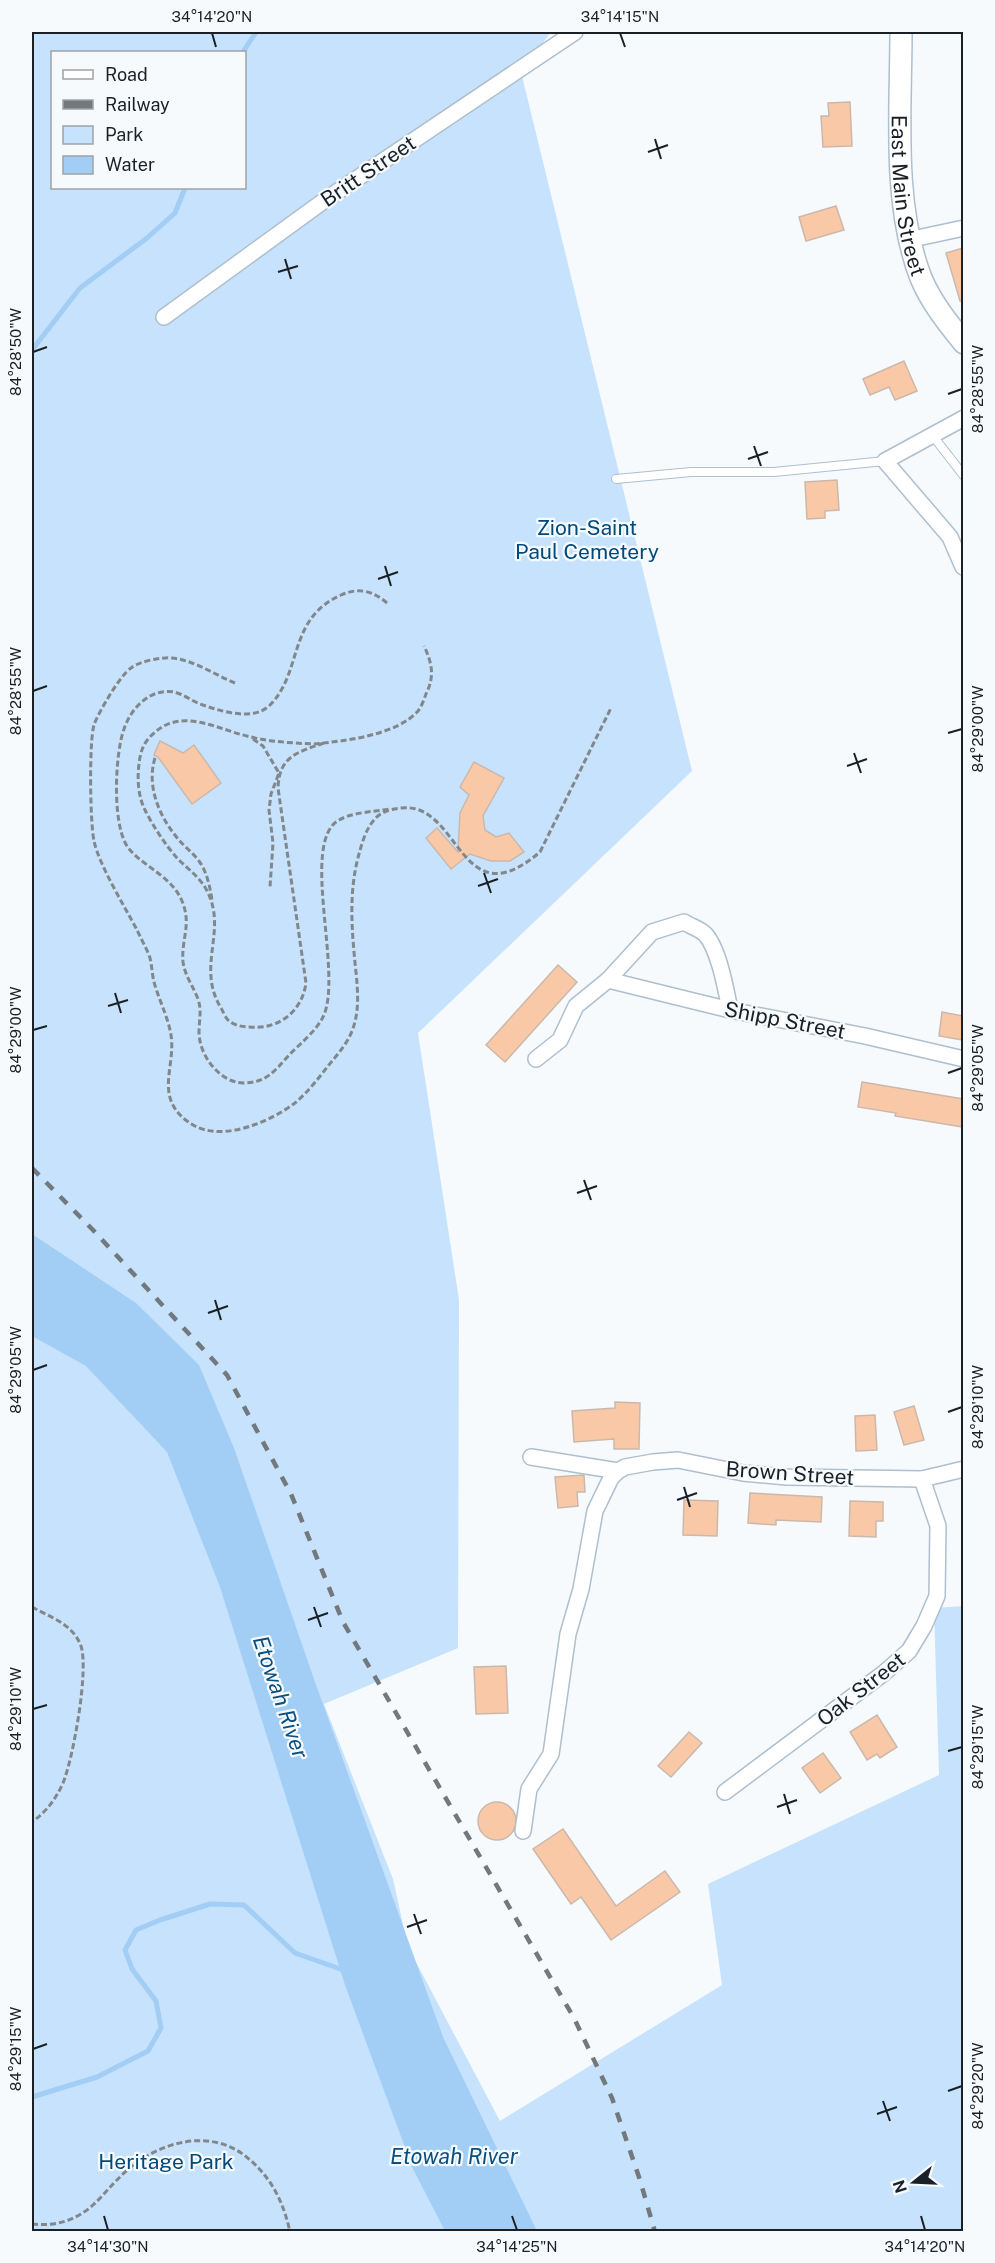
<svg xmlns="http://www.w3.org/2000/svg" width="995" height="2263" font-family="'Public Sans',sans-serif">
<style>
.green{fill:#c6e2fc;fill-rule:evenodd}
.water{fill:#a2cef5}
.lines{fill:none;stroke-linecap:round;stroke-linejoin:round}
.stream{stroke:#a2cef5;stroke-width:5}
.building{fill:#f9c9a7;stroke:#ccb8ab;stroke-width:1.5}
.service-casing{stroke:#aebfce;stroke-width:10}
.minor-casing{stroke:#aebfce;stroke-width:18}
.secondary-casing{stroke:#aebfce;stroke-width:24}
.path{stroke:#81878b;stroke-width:3;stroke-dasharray:6 3;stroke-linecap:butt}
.service{stroke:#fff;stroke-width:8}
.minor{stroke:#fff;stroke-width:15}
.secondary{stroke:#fff;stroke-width:21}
.rail{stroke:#73787d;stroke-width:4.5;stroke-dasharray:10 10;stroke-linecap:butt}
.ticks{fill:none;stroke:#1a2026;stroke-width:2}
.labels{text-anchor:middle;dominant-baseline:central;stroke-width:4.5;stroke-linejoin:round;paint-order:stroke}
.street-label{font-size:21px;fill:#1a2026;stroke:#f6fafd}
.park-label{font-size:21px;fill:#004979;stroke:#f6fafd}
.water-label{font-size:22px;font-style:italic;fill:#094f7f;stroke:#f6fafd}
.neatline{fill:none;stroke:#1a2026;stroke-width:2}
.ticks-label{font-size:15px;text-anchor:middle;fill:#1a2026}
</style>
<rect width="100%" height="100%" fill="#f6fafd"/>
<path class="green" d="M32,32h519l-30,40 171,699 -274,262 41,267 -1,348 -134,56 69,175 15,68 92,174 222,-136 -14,-101 231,-109 -5,-167 29,-2v625l-931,1zM52,52h192v136h-192z"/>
<path class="water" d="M32,1234l104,69 63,62 35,83 81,234 128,355 94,194h-92l-32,-62 -68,-184 -125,-398 -53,-135 -81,-86 -54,-30z"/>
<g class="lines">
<g class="stream">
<path d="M243,52l13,-20"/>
<path d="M32,350l48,-62 67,-50 28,-25 10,-25"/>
<path d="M32,2097l65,-20 51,-26 13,-23 -5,-27 -24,-32 -7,-19 11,-20 24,-10 50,-16 34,1 51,48 51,18"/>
</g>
</g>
<g class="building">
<path d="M850,102l2,44 -29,1 -2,-31h8l-1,-13z"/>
<path d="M836,206l8,24 -38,11 -7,-24z"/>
<path d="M963,248v53h-3l-14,-48z"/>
<path d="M904,361l13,30 -22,9 -6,-13 -19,8 -7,-16z"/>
<path d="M837,480l2,30 -14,1v7l-18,1 -2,-37z"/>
<path d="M160,741l23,12 11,-8 27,38 -29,21 -34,-47 -4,-2z"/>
<path d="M474,762l30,16 -21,38 2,14 11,7 13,-4 15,19 -14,9h-19l-21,-7 -19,15 -25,-31 11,-10 21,24 2,-39 9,-18 -9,-8z"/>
<path d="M558,965l19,17 -72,80 -19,-17z"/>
<path d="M942,1012l21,4v24l-24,-4z"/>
<path d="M862,1082l101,17v28l-68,-11 1,-3 -38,-6z"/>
<path d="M615,1402l25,1 -1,46h-25v-10l-40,3 -2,-31 43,-3z"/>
<path d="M914,1406l10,34 -20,5 -10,-33z"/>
<path d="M875,1415l2,35 -21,1 -1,-35z"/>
<path d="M584,1475l1,17h-8l1,14 -20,2 -3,-31z"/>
<path d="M750,1493l72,4 -1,25 -45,-2v5l-28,-2z"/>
<path d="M684,1500l34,1 -1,35 -34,-1z"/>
<path d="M850,1501l33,1v19h-7v16l-27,-1z"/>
<path d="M506,1666l2,47 -32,1 -2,-47z"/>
<path d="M877,1715l20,32 -17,11 -3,-4 -10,6 -17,-28z"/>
<path d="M689,1732l13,11 -31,34 -13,-11z"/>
<path d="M823,1753l18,25 -21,15 -18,-25z"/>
<circle cx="497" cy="1821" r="19"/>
<path d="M563,1829l53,77 49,-35 15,21 -69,48 -30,-43 -10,7 -38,-55z"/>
</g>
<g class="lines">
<defs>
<g id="service">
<path d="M933,436l31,40"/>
<path d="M616,479l75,-7h83l111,-11"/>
</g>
<g id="minor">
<path d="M908,240l56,-12"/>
<path d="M164,317l161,-117 250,-168"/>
<path d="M963,567l-13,-30 -65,-76 79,-43"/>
<path d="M608,980l122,30 135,26 99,23"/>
<path d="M536,1059l24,-19 16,-34 32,-26 44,-48 32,-10c6,4 16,7 21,12 14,15 21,56 25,76"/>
<path d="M531,1457l87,14"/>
<path d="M725,1792l159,-119 25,-22 15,-25 13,-30 1,-70 -16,-47"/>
<path d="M523,1831l6,-42 22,-35 17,-120 13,-45 14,-78 16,-33 7,-7 7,-4 28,-5 25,-2 65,13 44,4 135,2 42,-10"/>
</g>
<g id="secondary">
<path id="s1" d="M901,32c0,78 -9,172 20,246 10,24 26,44 43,65"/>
</g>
</defs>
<use href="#service" class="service-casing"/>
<use href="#minor" class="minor-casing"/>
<use href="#secondary" class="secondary-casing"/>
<g class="path">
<path d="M387,603c-14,-12 -28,-16 -46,-8 -54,24 -38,77 -71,110 -17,17 -50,6 -70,-1 -8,-3 -17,-10 -26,-12 -24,-4 -43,16 -50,37 -9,24 -13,101 6,121 16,18 42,27 52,51 10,24 -1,38 1,61 2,14 10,24 15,37 4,12 1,21 1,33 0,23 20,50 44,51 23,0 32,-12 46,-28 11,-11 27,-24 34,-38 21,-42 -24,-175 16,-197 14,-8 34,-8 50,-11"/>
<path d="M235,683c-20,-8 -41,-23 -63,-25 -11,-1 -32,3 -41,10 -10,6 -33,45 -37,57 -5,16 -4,98 0,116 5,24 31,66 43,89 4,9 10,19 13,28 2,8 2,16 4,24 5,18 14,35 17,53 5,32 -17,61 16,86 30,24 81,2 108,-18 12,-10 23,-24 33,-37 9,-11 19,-22 24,-35 10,-25 4,-53 2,-79 -3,-33 -4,-66 5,-98 3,-11 7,-25 15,-34 6,-8 17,-11 27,-12 60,-7 58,113 139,44l71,-144"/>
<path d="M253,739l10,7 16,27 -8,21 -2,16 4,33 -3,44"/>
<path d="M324,743c-26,9 -45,13 -46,45l28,195c-4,29 -28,47 -57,44 -7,0 -16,-2 -21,-7 -3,-3 -5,-9 -7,-12 -25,-41 6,-76 -13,-115 -6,-14 -19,-23 -30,-34 -12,-13 -25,-33 -33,-49 -8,-16 -8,-36 -5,-53 2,-10 6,-17 13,-23 29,-28 65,-4 98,3 21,5 42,6 63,7 31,-3 83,-9 104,-33 4,-5 6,-12 8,-17 9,-18 6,-31 -2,-48"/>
<path d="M155,758c-9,29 5,60 24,82 6,7 14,13 20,21 8,11 11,26 13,39"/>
<path d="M32,1607c18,10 41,17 49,39 8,25 -8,113 -18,137 -7,16 -17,29 -31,39"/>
<path d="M32,2224c18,2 36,-1 52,-12 14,-9 24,-24 36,-35 31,-32 85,-51 124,-22 26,20 39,45 46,77"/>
</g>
<use href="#service" class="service"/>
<use href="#minor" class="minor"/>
<use href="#secondary" class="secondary"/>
<path class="rail" d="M32,1168l61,62 134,145 64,119 52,128 231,396 38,80 28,82 15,52"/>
</g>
<path class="ticks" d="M212,33l4,14M620,33l5,14M655,139l6,20M648,152l20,-7M285,259l6,20M278,272l20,-6M33,352l14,-5M948,394l14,-5M754,446l7,20M748,459l20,-7M385,566l6,20M378,579l20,-7M33,691l14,-5M948,733l14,-4M854,753l7,20M847,766l20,-7M484,873l7,20M478,886l20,-7M115,993l6,20M108,1006l20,-6M33,1030l14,-4M948,1073l14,-5M584,1180l7,20M577,1193l20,-7M215,1300l6,20M208,1313l20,-7M33,1370l14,-5M948,1412l14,-5M684,1487l6,20M677,1500l20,-7M314,1607l7,20M308,1620l20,-7M33,1709l14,-4M948,1751l14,-4M784,1794l6,20M777,1807l20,-7M414,1914l7,20M407,1927l20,-7M33,2049l14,-5M948,2091l14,-5M883,2101l7,20M877,2114l20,-7M104,2216l4,14M512,2216l5,14M921,2216l4,14"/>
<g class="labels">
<g class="street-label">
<text transform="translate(368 171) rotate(-34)">Britt Street</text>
<text stroke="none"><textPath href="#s1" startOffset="164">East Main Street</textPath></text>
<text transform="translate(785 1020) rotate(11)">Shipp Street</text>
<text transform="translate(790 1473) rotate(4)">Brown Street</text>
<text transform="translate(861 1689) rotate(-38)">Oak Street</text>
</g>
<g class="park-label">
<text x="587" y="527">Zion-Saint<tspan x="587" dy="24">Paul Cemetery</tspan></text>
<text x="166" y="2161">Heritage Park</text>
</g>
<g class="water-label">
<text transform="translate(281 1697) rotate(71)">Etowah River</text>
<text x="454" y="2156">Etowah River</text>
</g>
</g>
<rect width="995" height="2263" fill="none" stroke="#f6fafd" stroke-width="66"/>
<rect x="51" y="51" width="195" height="138" fill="#f6fafd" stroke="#9ea3a7" stroke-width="1.5"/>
<rect x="63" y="70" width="30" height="9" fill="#ffffff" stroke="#9ea3a7" stroke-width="1.5"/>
<text x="105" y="81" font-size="18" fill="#1a2026">Road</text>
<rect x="63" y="100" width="30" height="9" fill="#73787d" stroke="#9ea3a7" stroke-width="1.5"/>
<text x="105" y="111" font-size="18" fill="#1a2026">Railway</text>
<rect x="63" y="126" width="30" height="18" fill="#c6e2fc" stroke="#9ea3a7" stroke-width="1.5"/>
<text x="105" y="141" font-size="18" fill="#1a2026">Park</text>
<rect x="63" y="156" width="30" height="18" fill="#a2cef5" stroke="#9ea3a7" stroke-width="1.5"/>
<text x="105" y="171" font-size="18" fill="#1a2026">Water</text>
<g transform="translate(914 2182) rotate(252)" stroke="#f6fafd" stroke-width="4.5" paint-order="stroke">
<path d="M0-4.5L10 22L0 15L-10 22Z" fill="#1a2026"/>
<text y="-9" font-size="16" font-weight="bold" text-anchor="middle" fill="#1a2026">N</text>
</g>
<rect x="33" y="33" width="929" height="2197" class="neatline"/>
<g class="ticks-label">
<text x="212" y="22">34°14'20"N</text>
<text x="620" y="22">34°14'15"N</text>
<text transform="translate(16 352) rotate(-90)" y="5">84°28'50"W</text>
<text transform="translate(978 389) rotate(-90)" y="5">84°28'55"W</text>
<text transform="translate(16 691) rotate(-90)" y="5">84°28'55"W</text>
<text transform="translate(978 729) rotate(-90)" y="5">84°29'00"W</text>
<text transform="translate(16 1030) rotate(-90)" y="5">84°29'00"W</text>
<text transform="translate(978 1068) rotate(-90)" y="5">84°29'05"W</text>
<text transform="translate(16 1370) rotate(-90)" y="5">84°29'05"W</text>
<text transform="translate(978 1407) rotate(-90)" y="5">84°29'10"W</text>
<text transform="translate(16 1709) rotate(-90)" y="5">84°29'10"W</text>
<text transform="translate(978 1747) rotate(-90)" y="5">84°29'15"W</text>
<text transform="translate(16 2049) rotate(-90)" y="5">84°29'15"W</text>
<text transform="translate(978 2086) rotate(-90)" y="5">84°29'20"W</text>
<text x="108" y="2252">34°14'30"N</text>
<text x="517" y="2252">34°14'25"N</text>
<text x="925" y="2252">34°14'20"N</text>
</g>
</svg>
